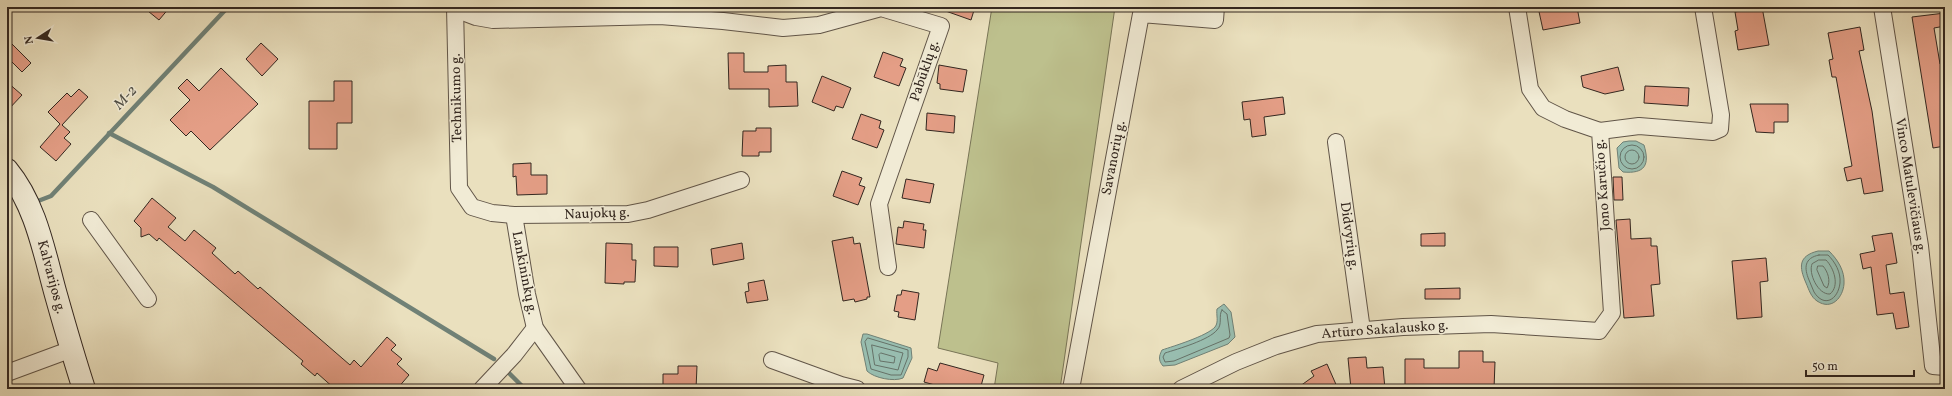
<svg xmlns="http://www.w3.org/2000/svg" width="1952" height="396" font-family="Vollkorn,serif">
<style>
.green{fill:#bdc08d;stroke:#787456}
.water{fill:#98bdaf;stroke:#708176}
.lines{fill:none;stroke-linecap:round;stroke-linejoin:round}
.shore{stroke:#667268;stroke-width:1}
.stream{stroke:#708176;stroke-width:4.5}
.building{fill:#e49e86;stroke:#332720}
.minor-casing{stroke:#615548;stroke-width:18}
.secondary-casing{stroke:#332720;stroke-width:24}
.minor{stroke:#f1ebd5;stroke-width:16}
.secondary{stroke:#f1ebd5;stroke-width:22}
.labels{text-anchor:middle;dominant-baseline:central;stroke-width:3;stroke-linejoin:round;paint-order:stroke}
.street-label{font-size:14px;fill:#332720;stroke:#f1ebd5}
.water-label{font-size:15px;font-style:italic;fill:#4c4c44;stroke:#f1ebd5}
</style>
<rect width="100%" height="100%" fill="#eae0be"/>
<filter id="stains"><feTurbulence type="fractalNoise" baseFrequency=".005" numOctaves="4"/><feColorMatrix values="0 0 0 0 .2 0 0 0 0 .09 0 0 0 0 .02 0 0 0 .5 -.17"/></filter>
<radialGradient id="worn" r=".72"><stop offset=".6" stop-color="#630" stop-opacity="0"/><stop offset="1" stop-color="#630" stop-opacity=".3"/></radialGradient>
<path class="green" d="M992,7h123l-55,382h-66l4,-26 -60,-15z"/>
<g class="water">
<path d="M1629,141h7l8,4c6,20 1,29 -21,27l-4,-4 -2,-20 6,-6z"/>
<path d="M1818,251h11c9,9 16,20 15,33 -1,13 -12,27 -27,17 -6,-4 -8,-11 -11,-18 -7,-16 -8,-27 12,-32z"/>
<path d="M1224,304l7,8 4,25 -7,7 -53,21 -12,1c-5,-6 -4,-10 -1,-16 12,-4 45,-14 53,-23 4,-5 1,-12 2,-18z"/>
<path d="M863,334h4l44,14 1,10 -9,20c-9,4 -29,0 -36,-7l-6,-29z"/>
</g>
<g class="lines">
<g class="shore">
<circle cx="1632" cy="157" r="12"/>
<circle cx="1632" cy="157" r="7"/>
<path d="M1819,255h9c7,7 13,17 12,28 -2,17 -16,25 -26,9 -2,-4 -3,-8 -5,-12 -5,-12 -5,-22 10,-25z"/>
<path d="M1819,260h7c8,8 14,26 4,34 -12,1 -22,-21 -18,-30z"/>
<path d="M1818,266h5c5,6 8,15 4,22l-3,-2 -7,-16z"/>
<path d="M1222,310l5,4 3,21 -1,3 -55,23 -9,1 -2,-5 2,-4c13,-4 44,-13 52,-23 6,-6 1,-14 5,-20z"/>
<path d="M868,338l40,12v7l-7,18h-10l-20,-6 -6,-27z"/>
<path d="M872,345l31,8 -5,17 -23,-5z"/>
<path d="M881,353l14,4 -1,6 -14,-2 -1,-6z"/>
</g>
<g class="stream">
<path d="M109,133l104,54 281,172"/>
<path d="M38,201l13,-5 177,-189"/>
<path d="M508,372l17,17"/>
</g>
</g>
<g class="building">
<path d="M143,7h27l-11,13z"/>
<path d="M940,7h35l-4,13 -31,-11z"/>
<path d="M1538,7h39l3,16 -37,7z"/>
<path d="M1762,7l7,38 -31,5 -3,-19 3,-1 -3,-18z"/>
<path d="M1945,13v13l-11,2 6,36h5v14h-3l3,17v51l-12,2 -21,-131z"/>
<path d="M1860,27l4,23 -5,1 13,60 11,80 -19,3 -3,-16 -14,3 -3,-13 8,-2 -16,-89h-4l-3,-17 4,-1 -5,-26z"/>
<path d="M7,39l24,24 -9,9 -15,-15z"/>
<path d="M261,43l17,16 -16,17 -16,-17z"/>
<path d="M883,52l20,7 -3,7 6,2 -7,18 -25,-9z"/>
<path d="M728,53h16v19h24v-6l18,-1v17h11l1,24 -29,1v-18h-40z"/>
<path d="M939,65l28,5 -4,22 -23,-3v-5l-3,-1z"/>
<path d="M1618,67l6,23 -19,4 -22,-7 -2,-11z"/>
<path d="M221,68l37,36 -48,46 -19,-19 -5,5 -16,-16 20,-20 -12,-12 9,-9 12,12z"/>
<path d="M822,76l29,12 -8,20 -7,-2 -2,5 -22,-9z"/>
<path d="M334,81h18v42h-15v26h-28v-48h25z"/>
<path d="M7,82l15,13 -15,16z"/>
<path d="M1645,86l44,2 -1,18 -44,-3z"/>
<path d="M79,89l9,8 -26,28 8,7 -6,6 7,6 -15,17 -16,-14 20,-23 -12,-12 19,-19 4,4z"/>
<path d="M1283,97l2,17 -21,3 2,18 -14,2 -2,-18 -6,1 -2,-18z"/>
<path d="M1750,104h38v18h-14v11l-18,-1z"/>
<path d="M927,113l28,3 -1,17 -28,-3z"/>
<path d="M861,114l20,7 -2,7 5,2 -7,18 -25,-9z"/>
<path d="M756,128h15v24h-12v4h-17l1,-25h13z"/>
<path d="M531,163v12h16v19l-30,1 -1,-19 -3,1v-13z"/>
<path d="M842,171l20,7 -3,7 6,2 -7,18 -25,-9z"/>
<path d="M1613,177h9l1,23h-9z"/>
<path d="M906,179l28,5 -4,19 -28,-5z"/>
<path d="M152,198l24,20 -8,9 17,14 9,-11 22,18 -4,5 23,21 3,-3 20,18 2,-2 90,78 4,-5 7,7 26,-30 9,8 -5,5 11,9 -5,5 12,11 -12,14h-62l-18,-16 -2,3 -14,-12 2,-3 -144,-123 -2,3 -8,-7 -8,3v-9l-7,-7z"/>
<path d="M1630,219l1,20 20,-1v8h6l3,38 -9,1 3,31 -30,2 -8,-98z"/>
<path d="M904,221l20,3 -1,6h3l-2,18 -28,-4 2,-17 5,1z"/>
<path d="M1445,233v13h-24v-12z"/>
<path d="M1892,233l5,30 -11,2 4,29 14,-2 5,35 -13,2 -3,-16 -16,2 -6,-48 -8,2 -3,-15 15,-3 -3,-15z"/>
<path d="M853,237l1,7 6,-1 10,54h-3v2l-12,3 -1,-3 -11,2 -11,-60z"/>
<path d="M606,243l26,1v16h4l-1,22h-11v2l-19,-1z"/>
<path d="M742,243l2,16 -31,6 -2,-16z"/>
<path d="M654,247h24v20l-24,-1z"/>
<path d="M1766,258l2,23 -8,1 2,35 -25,2 -5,-58z"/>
<path d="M764,280l4,20 -21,3 -2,-11 4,-1 -1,-8z"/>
<path d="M1460,288v11h-35v-10z"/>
<path d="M902,290l17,3 -4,27 -17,-3 1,-5 -5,-1 3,-16h4z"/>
<path d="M1459,351h24v11h12l-1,27h-89v-30h19v9h35z"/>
<path d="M1366,357l1,11 16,-1 2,22h-34l-3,-31z"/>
<path d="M940,363l44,12 -3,11 -5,-1 -1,4 -10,-3 -1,3 -12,-3 -1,3h-2l-25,-7 4,-14 9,3z"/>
<path d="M1327,364l11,25h-42l18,-13 -3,-5z"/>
<path d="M678,366h19l-1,23h-33v-15h15z"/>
</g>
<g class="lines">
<defs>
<g id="minor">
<path d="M455,7l4,181 13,19 20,6 22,2 114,-1 20,-4 93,-30"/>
<path d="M1882,7l38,239 13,120 12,1"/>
<path d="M455,9l21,8 17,3 167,-4 63,5 60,7 36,-3 62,-17 60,18 -62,178 9,63"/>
<path d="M1600,131l39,-5 74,6 7,-3 1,-14 -18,-108"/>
<path d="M1336,142l26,188"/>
<path d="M514,215l13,79 8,34 43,61"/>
<path d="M91,220l57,79"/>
<path d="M772,360l69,25 16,4"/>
<path d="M7,373l65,-24"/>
<path d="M482,389l32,-34 21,-27"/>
<path d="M1071,389l70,-375 74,6 1,-13"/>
<path d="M1181,389l55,-27 40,-16 41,-12 86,-7 88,-3 108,7 13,-18 -12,-182 -35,-12 -22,-11 -13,-19 -13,-82"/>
</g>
<path id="secondary" d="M7,170c29,35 37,82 49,125 9,32 18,63 28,94"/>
</defs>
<use href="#minor" class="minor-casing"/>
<use href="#secondary" class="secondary-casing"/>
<use href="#minor" class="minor"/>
<use href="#secondary" class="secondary"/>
</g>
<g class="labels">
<g class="street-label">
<text transform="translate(925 71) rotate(-71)">Pabūklų g.</text>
<text transform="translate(457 98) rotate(-91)">Technikumo g.</text>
<text transform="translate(1114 158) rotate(-79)">Savanorių g.</text>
<text transform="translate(1603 185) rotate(-94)">Jono Karučio g.</text>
<text transform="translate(1910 186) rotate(81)">Vinco Matulevičiaus g.</text>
<text transform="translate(597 214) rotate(-2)">Naujokų g.</text>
<text transform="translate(1349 236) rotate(82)">Didvyrių g.</text>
<text transform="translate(524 273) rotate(79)">Lankininkų g.</text>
<text transform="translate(51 277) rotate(75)">Kalvarijos g.</text>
<text transform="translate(1385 330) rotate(-4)">Artūro Sakalausko g.</text>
</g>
<g class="water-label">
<text transform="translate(126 98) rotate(-47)">M-2</text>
</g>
</g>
<rect width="1952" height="396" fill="none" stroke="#eae0be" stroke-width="24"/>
<rect x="8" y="8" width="1936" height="380" fill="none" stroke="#332720" stroke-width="2"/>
<rect x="12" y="12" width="1928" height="372" fill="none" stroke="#332720"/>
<g transform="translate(38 38) rotate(258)" stroke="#f1ebd5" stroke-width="3" paint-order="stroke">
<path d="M0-3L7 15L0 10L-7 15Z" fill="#332720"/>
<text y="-6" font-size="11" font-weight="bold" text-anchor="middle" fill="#332720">N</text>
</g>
<path d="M1806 370v6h108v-6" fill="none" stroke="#332720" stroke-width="2"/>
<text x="1812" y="370" font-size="12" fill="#332720" stroke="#f1ebd5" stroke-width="3" paint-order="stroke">50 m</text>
<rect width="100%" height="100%" filter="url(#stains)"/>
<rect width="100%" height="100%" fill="url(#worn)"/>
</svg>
